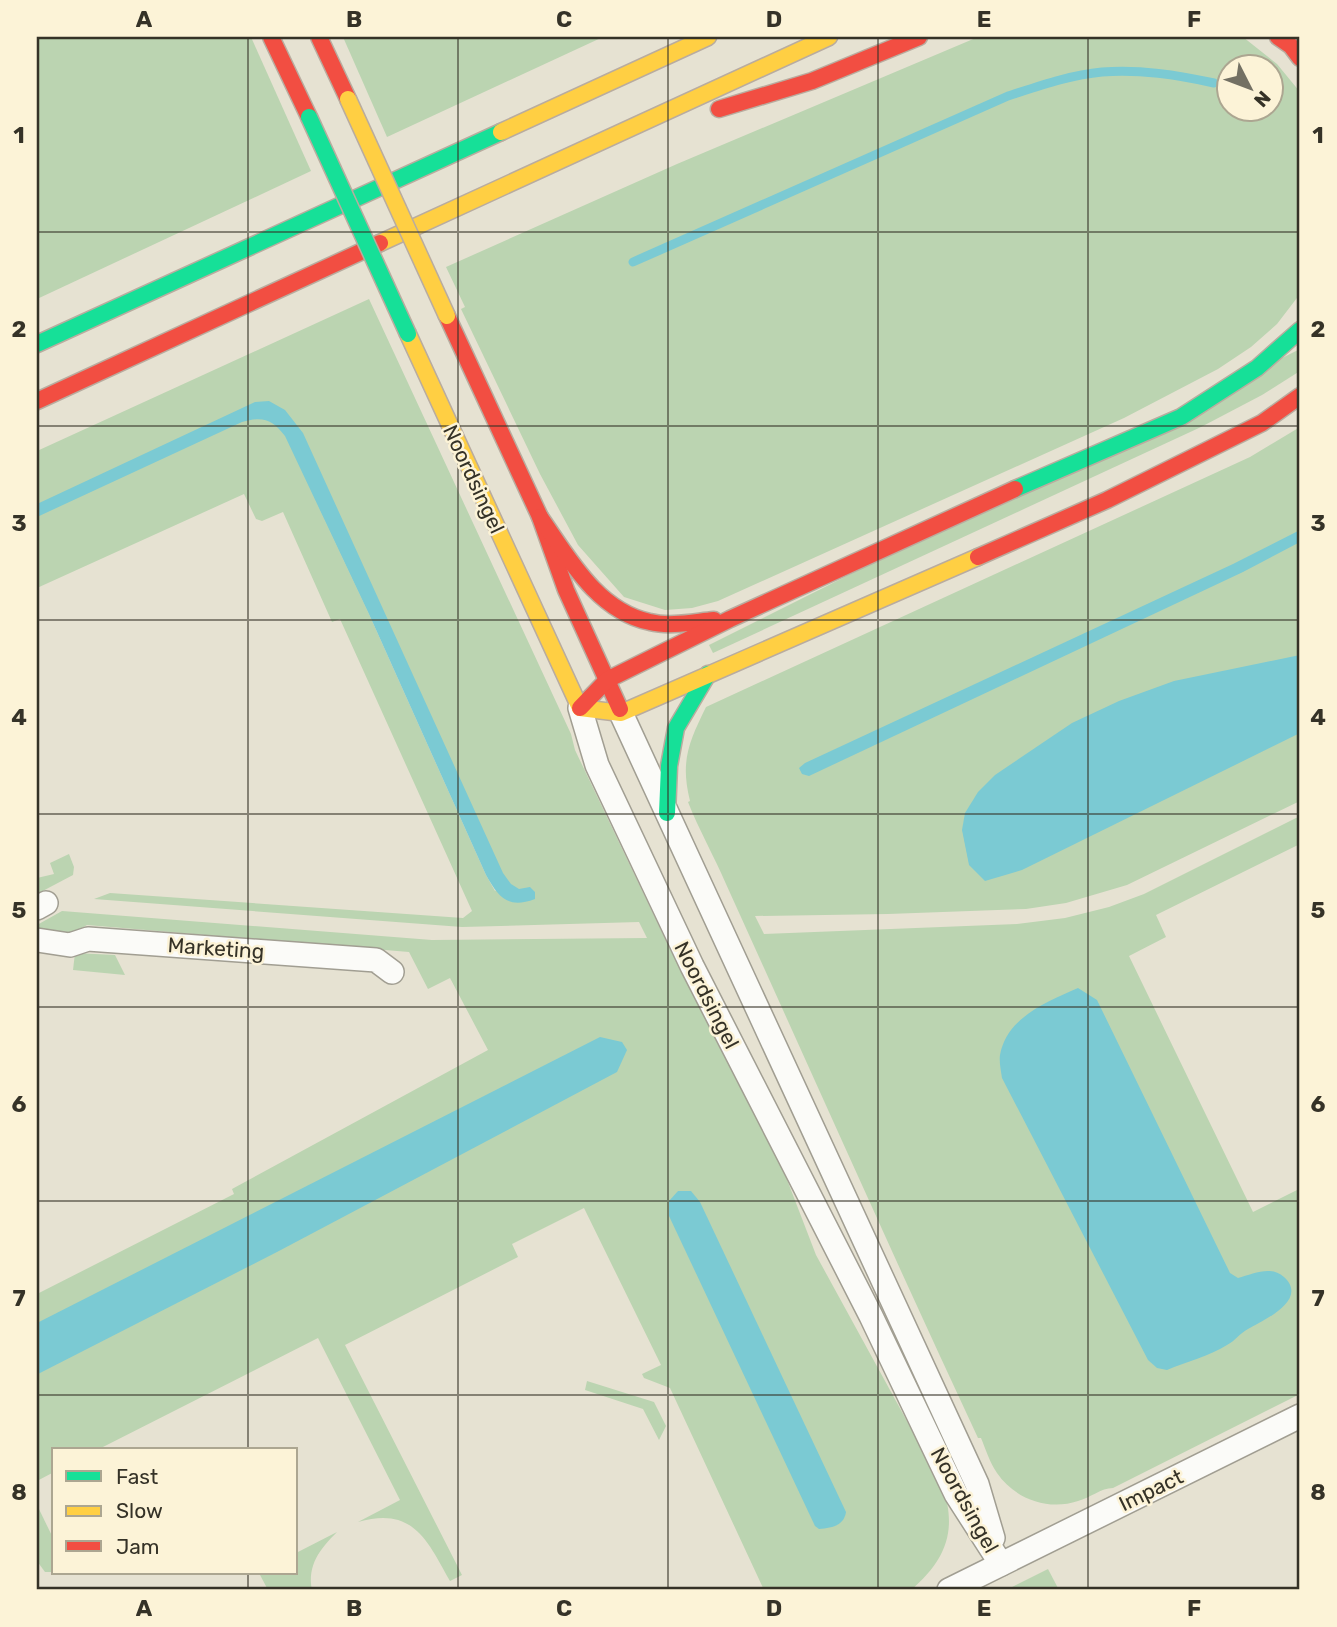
<svg xmlns="http://www.w3.org/2000/svg" width="1337" height="1627" font-family="Rubik,sans-serif">
<style>
.green{fill:#bbd4b1;fill-rule:evenodd}
.water{fill:#7bcad3}
.lines{fill:none;stroke-linecap:round;stroke-linejoin:round}
.stream{stroke:#7bcad3;stroke-width:9}
.street-casing{stroke:#a19e92;stroke-width:26}
.fast-casing{stroke:#b9ac9f;stroke-width:19}
.slow-casing{stroke:#b9ac9f;stroke-width:19}
.jam-casing{stroke:#b9ac9f;stroke-width:19}
.street{stroke:#fbfbf8;stroke-width:23}
.fast{stroke:#16e098;stroke-width:16}
.slow{stroke:#ffcf43;stroke-width:16}
.jam{stroke:#f24e42;stroke-width:16}
.fast-bridge-casing{stroke:#b9ac9f;stroke-width:19;stroke-linecap:butt}
.slow-bridge-casing{stroke:#b9ac9f;stroke-width:19;stroke-linecap:butt}
.fast-bridge{stroke:#16e098;stroke-width:16}
.slow-bridge{stroke:#ffcf43;stroke-width:16}
.grid{fill:none;stroke:#353227;stroke-width:2;stroke-opacity:0.55}
.labels{text-anchor:middle;dominant-baseline:central;stroke-width:5;stroke-linejoin:round;paint-order:stroke}
.street-label{font-size:21px;fill:#353227;stroke:#fcf3d7}
.neatline{fill:none;stroke:#353227;stroke-width:2.5}
.grid-label{font-size:23px;text-anchor:middle;font-weight:bold;fill:#353227}
</style>
<rect width="100%" height="100%" fill="#e6e2d2"/>
<g class="green">
<path d="M37,37h214l60,134 -274,128z"/>
<path d="M343,37h260l-216,100z"/>
<path d="M978,37h265l34,27 23,28v202l-23,30 -26,23 -33,22 -94,49 -406,183 -26,7 -27,2 -41,-13 -46,-52 -38,-71 -79,-165 4,-2 -19,-40 231,-103zM1228,66h42v42h-42z"/>
<path d="M369,299l202,435 4,16 95,199 106,202 40,104 126,230c16,45 4,75 -31,105h-147l-94,-202 -26,-10 -2,-4 19,-9 -77,-157 -72,36 6,13 -173,88 117,230 -12,6c-23,-41 -37,-75 -92,-59l42,-22 -82,-162 -221,112h-43v22l-17,9v-187l197,-100 -2,-5 256,-139 -38,-72 -22,11 -19,-37 -322,-27 -19,11 -31,-3v-8l25,-14 370,29 215,-2 -8,-16 -177,5 -368,-28 16,-6 353,25 9,-7 -132,-292 -8,3 -49,-110 -21,9 -6,-2 -12,-25 -207,94v-137zM300,468l199,420 -4,3 -9,-16 -117,-261z"/>
<path d="M1300,349v22l-38,24 -61,32 -488,226 -4,-8z"/>
<path d="M1300,427v374l-173,84 -61,18 -40,6 -138,5 -133,2 9,18 253,-10 48,-6 44,-11 35,-13 156,-78v28l-144,71 10,22 -37,19 124,256 44,-22 3,7v197l-187,94c-12,0 -23,10 -35,13 -30,10 -63,-2 -81,-28 -7,-10 -11,-23 -16,-35h-3c-86,-184 -168,-369 -252,-554 -12,-28 -27,-54 -38,-82l2,-1c-10,-40 -1,-59 16,-94l544,-250z"/>
<path d="M69,854l5,13 -1,8 -36,19v-16l17,-4 -4,-11z"/>
<path d="M75,953l40,2 10,20 -52,-5z"/>
<path d="M587,1381l67,21 12,24 -7,14 -16,-31 -58,-19z"/>
<path d="M37,1505l17,35v32h-9l-8,-11z"/>
<path d="M337,1532c-17,17 -30,33 -25,58h-44l-9,-17h37v-20z"/>
<path d="M1048,1569l11,21h-53z"/>
</g>
<g class="water">
<path d="M269,401l16,9 18,23 200,440 8,11 8,5 11,-2 5,5v7c-27,10 -36,-1 -49,-24l-117,-261 -84,-178c-13,-17 -22,-20 -43,-14l-205,95v-13l218,-102z"/>
<path d="M1300,530v12l-57,30 -434,204 -7,-2 -3,-6 6,-5 428,-199z"/>
<path d="M1300,655v78l-278,137 -37,11 -16,-16 -7,-35 3,-17 13,-21 17,-17 77,-52 47,-22 55,-20z"/>
<path d="M1078,988l19,12 133,273 8,5c15,-4 33,-13 46,-1 25,23 -20,43 -36,52 -8,4 -13,12 -21,16 -18,11 -41,17 -60,25l-10,-2 -9,-8 -146,-282c-1,-7 -3,-16 -2,-23 7,-38 47,-53 78,-67z"/>
<path d="M600,1037l22,5 5,8 -10,22 -340,180 -239,122 -1,-51z"/>
<path d="M678,1191h13l9,11 146,310c-2,14 -15,16 -27,17l-4,-3 -146,-310v-15z"/>
</g>
<g class="lines">
<path class="stream" d="M633,262l375,-166c31,-10 62,-21 94,-24 38,-3 75,3 112,11"/>
<defs>
<g id="street">
<path d="M580,708l17,57 95,201 179,350 85,178 45,70"/>
<path d="M621,713l356,771 16,54"/>
<path d="M37,908l9,-5"/>
<path d="M37,940l33,5 18,-6 288,21 16,12"/>
<path d="M949,1590l351,-174"/>
</g>
<g id="fast">
<path d="M37,344l464,-212"/>
<path d="M1015,489l166,-72 76,-49 43,-38"/>
<path d="M667,813l2,-47 7,-38 32,-54"/>
</g>
<g id="slow">
<path d="M501,132l207,-95"/>
<path d="M380,243l449,-206"/>
<path d="M408,334l172,374"/>
<path d="M580,708l41,5 357,-156"/>
</g>
<g id="jam">
<path d="M271,37l38,80"/>
<path d="M319,37l29,62"/>
<path d="M1278,37l13,9 9,12"/>
<path d="M719,109l93,-28 107,-44"/>
<path d="M447,316l93,201 26,73 54,119"/>
<path d="M37,401l343,-158"/>
<path d="M540,517c28,40 57,94 110,105 20,5 43,0 64,-2"/>
<path d="M978,557l129,-57 155,-77 38,-27"/>
<path d="M580,708l27,-28 123,-61 285,-130"/>
</g>
</defs>
<use href="#street" class="street-casing"/>
<use href="#fast" class="fast-casing"/>
<use href="#slow" class="slow-casing"/>
<use href="#jam" class="jam-casing"/>
<use href="#street" class="street"/>
<use href="#fast" class="fast"/>
<use href="#slow" class="slow"/>
<use href="#jam" class="jam"/>
<defs>
<path id="fast-bridge" d="M309,117l99,217"/>
<path id="slow-bridge" d="M348,99l99,217"/>
</defs>
<use href="#fast-bridge" class="fast-bridge-casing"/>
<use href="#slow-bridge" class="slow-bridge-casing"/>
<use href="#fast-bridge" class="fast-bridge"/>
<use href="#slow-bridge" class="slow-bridge"/>
</g>
<path class="grid" d="M248,37v1413M458,37v1553M668,37v1553M878,37v1553M1088,37v1553M37,232h1263M37,426h1263M37,620h1263M37,814h1263M37,1007h1263M37,1201h1263M37,1395h1263M248,1573v17"/>
<g class="labels">
<g class="street-label">
<text transform="translate(474 479) rotate(65)">Noordsingel</text>
<text transform="translate(216 948) rotate(4)">Marketing</text>
<text transform="translate(707 995) rotate(63)">Noordsingel</text>
<text transform="translate(1151 1490) rotate(-26)">Impact</text>
<text transform="translate(965 1500) rotate(61)">Noordsingel</text>
</g>
</g>
<rect width="1337" height="1627" fill="none" stroke="#fcf3d7" stroke-width="77"/>
<rect x="52" y="1448" width="245" height="126" fill="#fcf3d7" stroke="#aca691" stroke-width="2"/>
<rect x="66" y="1471" width="35" height="10" fill="#16e098" stroke="#aca691" stroke-width="2"/>
<text x="116" y="1484" font-size="21" fill="#353227">Fast</text>
<rect x="66" y="1506" width="35" height="10" fill="#ffcf43" stroke="#aca691" stroke-width="2"/>
<text x="116" y="1518" font-size="21" fill="#353227">Slow</text>
<rect x="66" y="1541" width="35" height="10" fill="#f24e42" stroke="#aca691" stroke-width="2"/>
<text x="116" y="1554" font-size="21" fill="#353227">Jam</text>
<g transform="translate(1250 88) rotate(132)"><circle r="33" fill="#fcf3d7" stroke="#aca691" stroke-width="2"/>
<path d="M0-5L12 26L0 18L-12 26Z" fill="#737063"/>
<text y="-10" font-size="19" font-weight="bold" text-anchor="middle" fill="#353227">N</text>
</g>
<rect x="38" y="38" width="1260" height="1550" class="neatline"/>
<g class="grid-label">
<text x="144" y="27">A</text>
<text x="354" y="27">B</text>
<text x="564" y="27">C</text>
<text x="774" y="27">D</text>
<text x="984" y="27">E</text>
<text x="1194" y="27">F</text>
<text x="19" y="143">1</text>
<text x="1318" y="143">1</text>
<text x="19" y="337">2</text>
<text x="1318" y="337">2</text>
<text x="19" y="531">3</text>
<text x="1318" y="531">3</text>
<text x="19" y="725">4</text>
<text x="1318" y="725">4</text>
<text x="19" y="918">5</text>
<text x="1318" y="918">5</text>
<text x="19" y="1112">6</text>
<text x="1318" y="1112">6</text>
<text x="19" y="1306">7</text>
<text x="1318" y="1306">7</text>
<text x="19" y="1500">8</text>
<text x="1318" y="1500">8</text>
<text x="144" y="1616">A</text>
<text x="354" y="1616">B</text>
<text x="564" y="1616">C</text>
<text x="774" y="1616">D</text>
<text x="984" y="1616">E</text>
<text x="1194" y="1616">F</text>
</g>
</svg>
